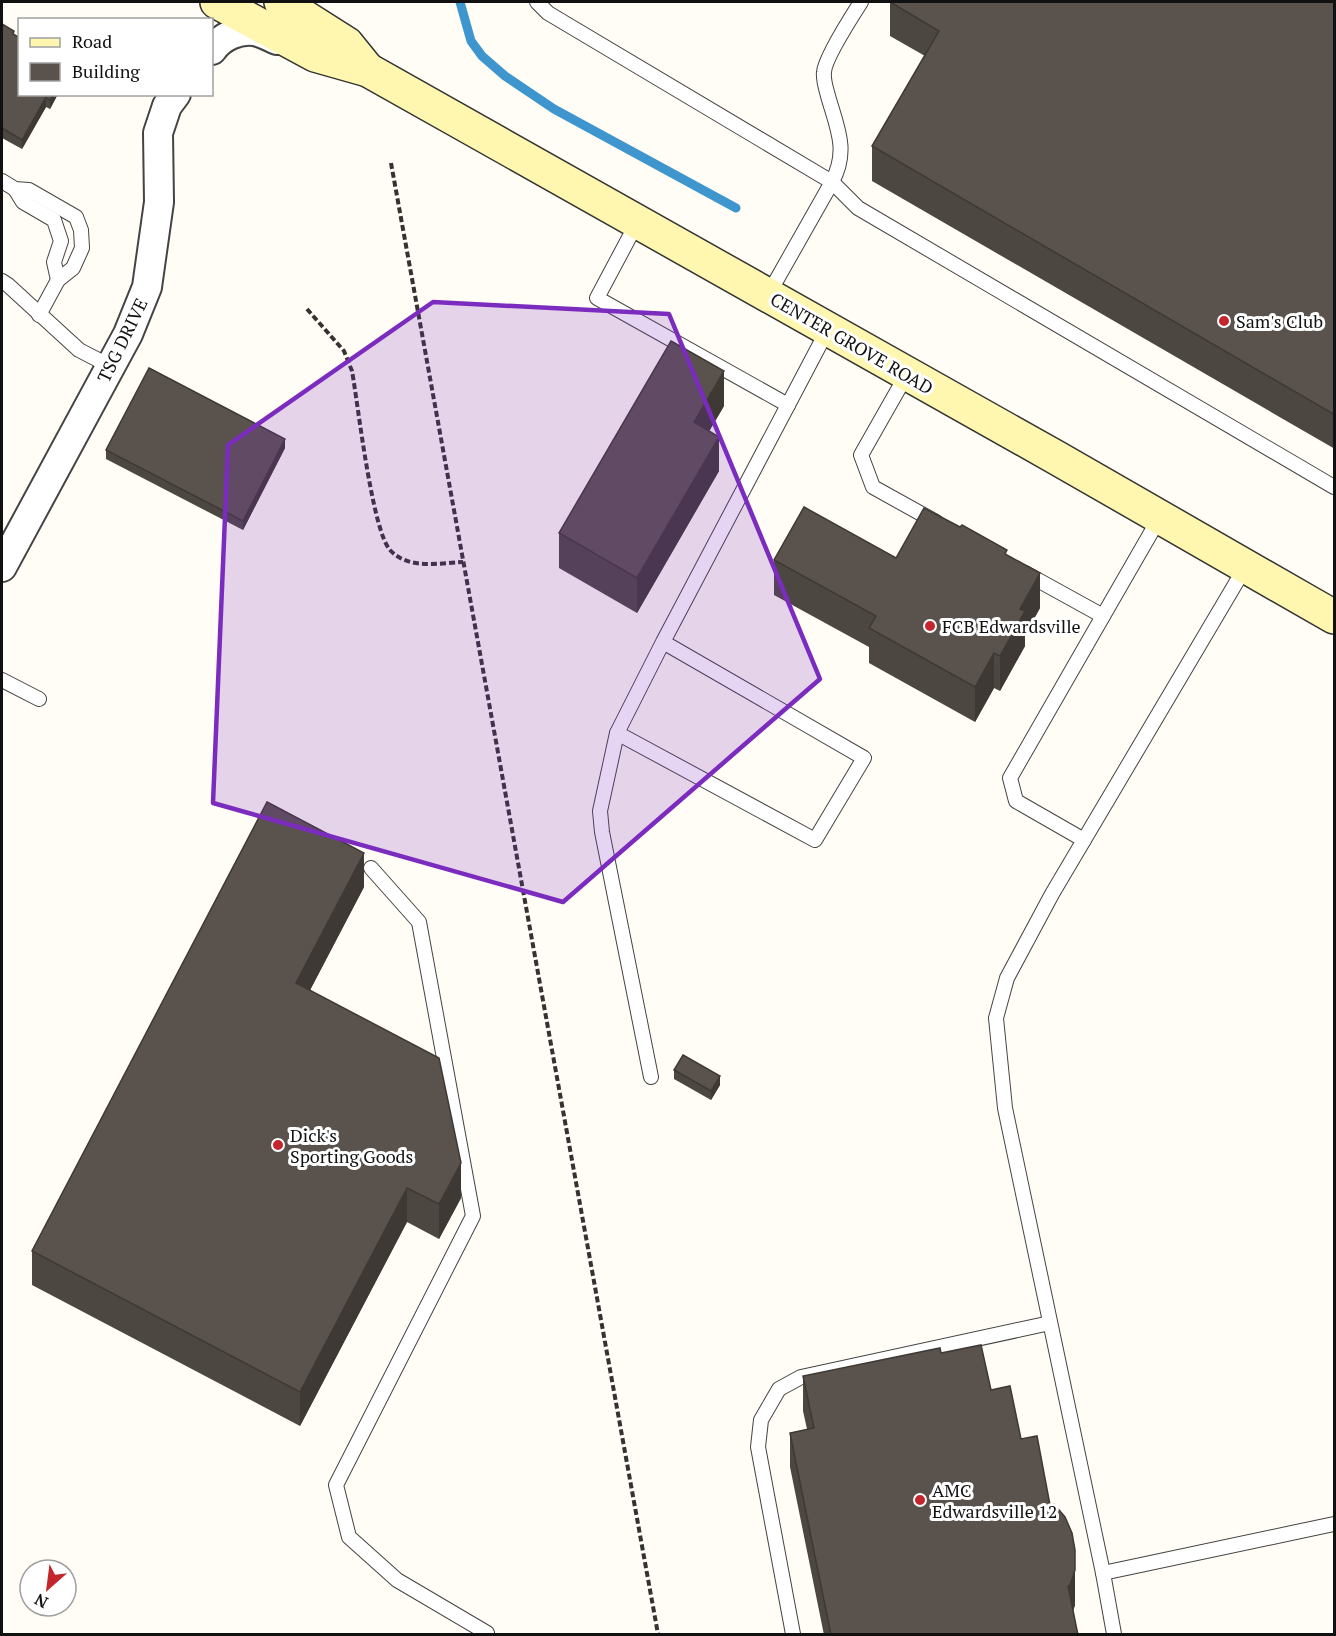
<svg xmlns="http://www.w3.org/2000/svg" width="1336" height="1636" font-family="'PT Serif',serif">
<style>
.lines{fill:none;stroke-linecap:round;stroke-linejoin:round}
.stream{stroke:#3f96cf;stroke-width:9}
.lane-casing{stroke:#444;stroke-width:16}
.street-casing{stroke:#444;stroke-width:32}
.secondary-casing{stroke:#333;stroke-width:36}
.path{stroke:#333;stroke-width:4;stroke-dasharray:6 3;stroke-linecap:butt}
.lane{stroke:#fff;stroke-width:14}
.street{stroke:#fff;stroke-width:28}
.secondary{stroke:#fff6b0;stroke-width:33}
.wall{fill:#4d4742}
.shaded-wall{fill:#3f3936}
.building{fill:#5a524d;stroke:#3f3936;stroke-width:1.5}
.marked{fill:#7b2cbf;fill-opacity:0.2;stroke:#7b2cbf;stroke-width:4.5;stroke-linejoin:round}
.poi-dot{fill:#c4262e;stroke:#fff;stroke-width:2}
.labels{text-anchor:middle;dominant-baseline:central;stroke-width:6;stroke-linejoin:round;paint-order:stroke}
.poi-label{font-size:18px;fill:#111;stroke:#fff;text-anchor:start}
.street-label{font-size:18px;fill:#111;stroke:#fff}
</style>
<rect width="100%" height="100%" fill="#fffdf5"/>
<g class="lines">
<path class="stream" d="M460,2l11,39 11,15 23,20 49,33 182,99"/>
<defs>
<g id="lane">
<path d="M537,2l11,11 284,169 26,26 476,279"/>
<path d="M2,181l13,8 14,1 47,27 5,13 1,18 -9,20 -15,12 -19,35"/>
<path d="M15,189l8,13 31,18 7,21 -7,21 4,18"/>
<path d="M638,221l-41,77 191,107 40,-76"/>
<path d="M2,281l6,4 71,65 31,16"/>
<path d="M768,295l64,-113c17,-32 5,-54 -4,-86 -2,-8 -5,-16 -4,-24 1,-14 28,-56 37,-70"/>
<path d="M907,374l-46,81 12,32 63,35"/>
<path d="M1025,573l78,43 57,-99"/>
<path d="M663,642l-46,91 198,107 49,-82 -201,-116 125,-237"/>
<path d="M2,680l37,19"/>
<path d="M617,733l-17,78 2,21 49,245"/>
<path d="M1084,840l-68,-39 -6,-23 93,-162"/>
<path d="M371,868l48,54 54,294 -137,269 13,52 48,43 90,53"/>
<path d="M1103,1573l-98,-465 -9,-90 11,-40 45,-84 194,-328"/>
<path d="M793,1634l-35,-187 3,-27 18,-31 22,-12 249,-54"/>
<path d="M1114,1634l-11,-61 231,-49"/>
</g>
<g id="street">
<path d="M212,50c9,-13 26,-21 42,-19 7,1 16,6 23,9"/>
<path d="M2,567l126,-233 19,-47 12,-85 -1,-69 9,-27 9,-12"/>
</g>
<g id="secondary">
<path d="M217,2l98,53 53,15 689,388 277,159"/>
<path d="M281,2l66,42 21,26"/>
</g>
</defs>
<use href="#lane" class="lane-casing"/>
<use href="#street" class="street-casing"/>
<use href="#secondary" class="secondary-casing"/>
<g class="path">
<path d="M391,163l267,1471"/>
<path d="M307,309l37,42 8,20c6,33 20,159 38,179 18,20 49,13 73,12"/>
</g>
<use href="#lane" class="lane"/>
<use href="#street" class="street"/>
<use href="#secondary" class="secondary"/>
</g>
<g class="wall">
<path d="M890,2h445v447l-463,-268v-35l53,-90 -35,-20z"/>
<path d="M2,24l12,10 44,60 -8,15 -4,-2 -24,42 -20,-11z"/>
<path d="M724,406l-15,25 10,40 -82,142 -78,-45v-35z"/>
<path d="M285,448l-42,82 -137,-71v-9z"/>
<path d="M1007,555l33,53 -15,27v11l-25,45 -6,-3 -19,34 -106,-59v-16l-95,-52v-35z"/>
<path d="M364,887l-54,103 151,208 -22,41 -32,-17 -107,204 -268,-141v-34z"/>
<path d="M674,1070l46,15 -9,15 -37,-21z"/>
<path d="M941,1353l50,37 30,49 29,66 25,79v21l-2,6 5,24h-254l-34,-168v-34l17,-4 -4,-18v-35z"/>
</g>
<g class="shaded-wall">
<path d="M53,94h5l-8,15v-9z"/>
<path d="M46,97v10l-24,42v-9z"/>
<path d="M724,371v35l-30,51v-35z"/>
<path d="M719,437v34l-82,142v-35z"/>
<path d="M285,439v9l-42,82v-9z"/>
<path d="M1040,573v35l-15,27v11l-25,45v-35l20,-47z"/>
<path d="M994,653v35l-19,34v-35z"/>
<path d="M364,853v34l-68,130v-34z"/>
<path d="M720,1076v9l-9,15v-9z"/>
<path d="M461,1163v35l-22,41v-35z"/>
<path d="M407,1188v34l-107,204v-34z"/>
<path d="M1075,1550v55l-5,15 -2,-34z"/>
</g>
<g class="building">
<path d="M890,2h445v413l-463,-269 67,-115z"/>
<path d="M2,24l12,7 -1,3 7,4v56h33l-3,6 -4,-3 -24,43 -20,-12z"/>
<path d="M671,341l53,30 -30,51 25,15 -82,141 -78,-45z"/>
<path d="M149,368l136,71 -42,82 -137,-71z"/>
<path d="M804,507l92,51 28,-50 36,19 2,-2 45,25 -2,4 35,19 -20,36 5,2 -25,45 -6,-3 -19,34 -106,-59 7,-12 -102,-56z"/>
<path d="M267,802l97,51 -68,130 143,75 22,105 -22,41 -32,-16 -107,204 -268,-141z"/>
<path d="M683,1055l37,21 -9,15 -37,-21z"/>
<path d="M981,1345l10,45 19,-4 11,53 16,-3 13,69 4,-1 11,13 7,16 3,17v20l-5,15 -2,1 10,49h-247l-41,-202 24,-5 -11,-52 137,-28 1,5z"/>
</g>
<path class="marked" d="M433,302l236,12 151,365 -257,223 -350,-99 15,-358z"/>
<g class="poi-dot">
<circle cx="1224" cy="321" r="6"/>
<circle cx="930" cy="626" r="6"/>
<circle cx="278" cy="1145" r="6"/>
<circle cx="920" cy="1500" r="6"/>
</g>
<g class="labels">
<g class="poi-label">
<text x="1236" y="321">Sam's Club</text>
<text x="942" y="626">FCB Edwardsville</text>
<text x="290" y="1135">Dick's<tspan x="290" dy="21">Sporting Goods</tspan></text>
<text x="932" y="1490">AMC<tspan x="932" dy="21">Edwardsville 12</tspan></text>
</g>
<g class="street-label">
<text transform="translate(122 340) rotate(-64)">TSG DRIVE</text>
<text transform="translate(852 343) rotate(30)">CENTER GROVE ROAD</text>
</g>
</g>
<rect width="1336" height="1636" fill="none" stroke="#111111" stroke-width="6"/>
<rect x="18" y="18" width="195" height="78" fill="#ffffff" stroke="#a0a0a0" stroke-width="1.5"/>
<rect x="30" y="38" width="30" height="9" fill="#fff6b0" stroke="#a0a0a0" stroke-width="1.5"/>
<text x="72" y="48" font-size="18" fill="#111111">Road</text>
<rect x="30" y="63" width="30" height="18" fill="#5a524d" stroke="#a0a0a0" stroke-width="1.5"/>
<text x="72" y="78" font-size="18" fill="#111111">Building</text>
<g transform="translate(48 1588) rotate(208)"><circle r="28" fill="#ffffff" stroke="#a0a0a0" stroke-width="1.5"/>
<path d="M0-4.5L10 22L0 15L-10 22Z" fill="#c4262e"/>
<text y="-9" font-size="16" font-weight="bold" text-anchor="middle" fill="#111111">N</text>
</g>
</svg>
